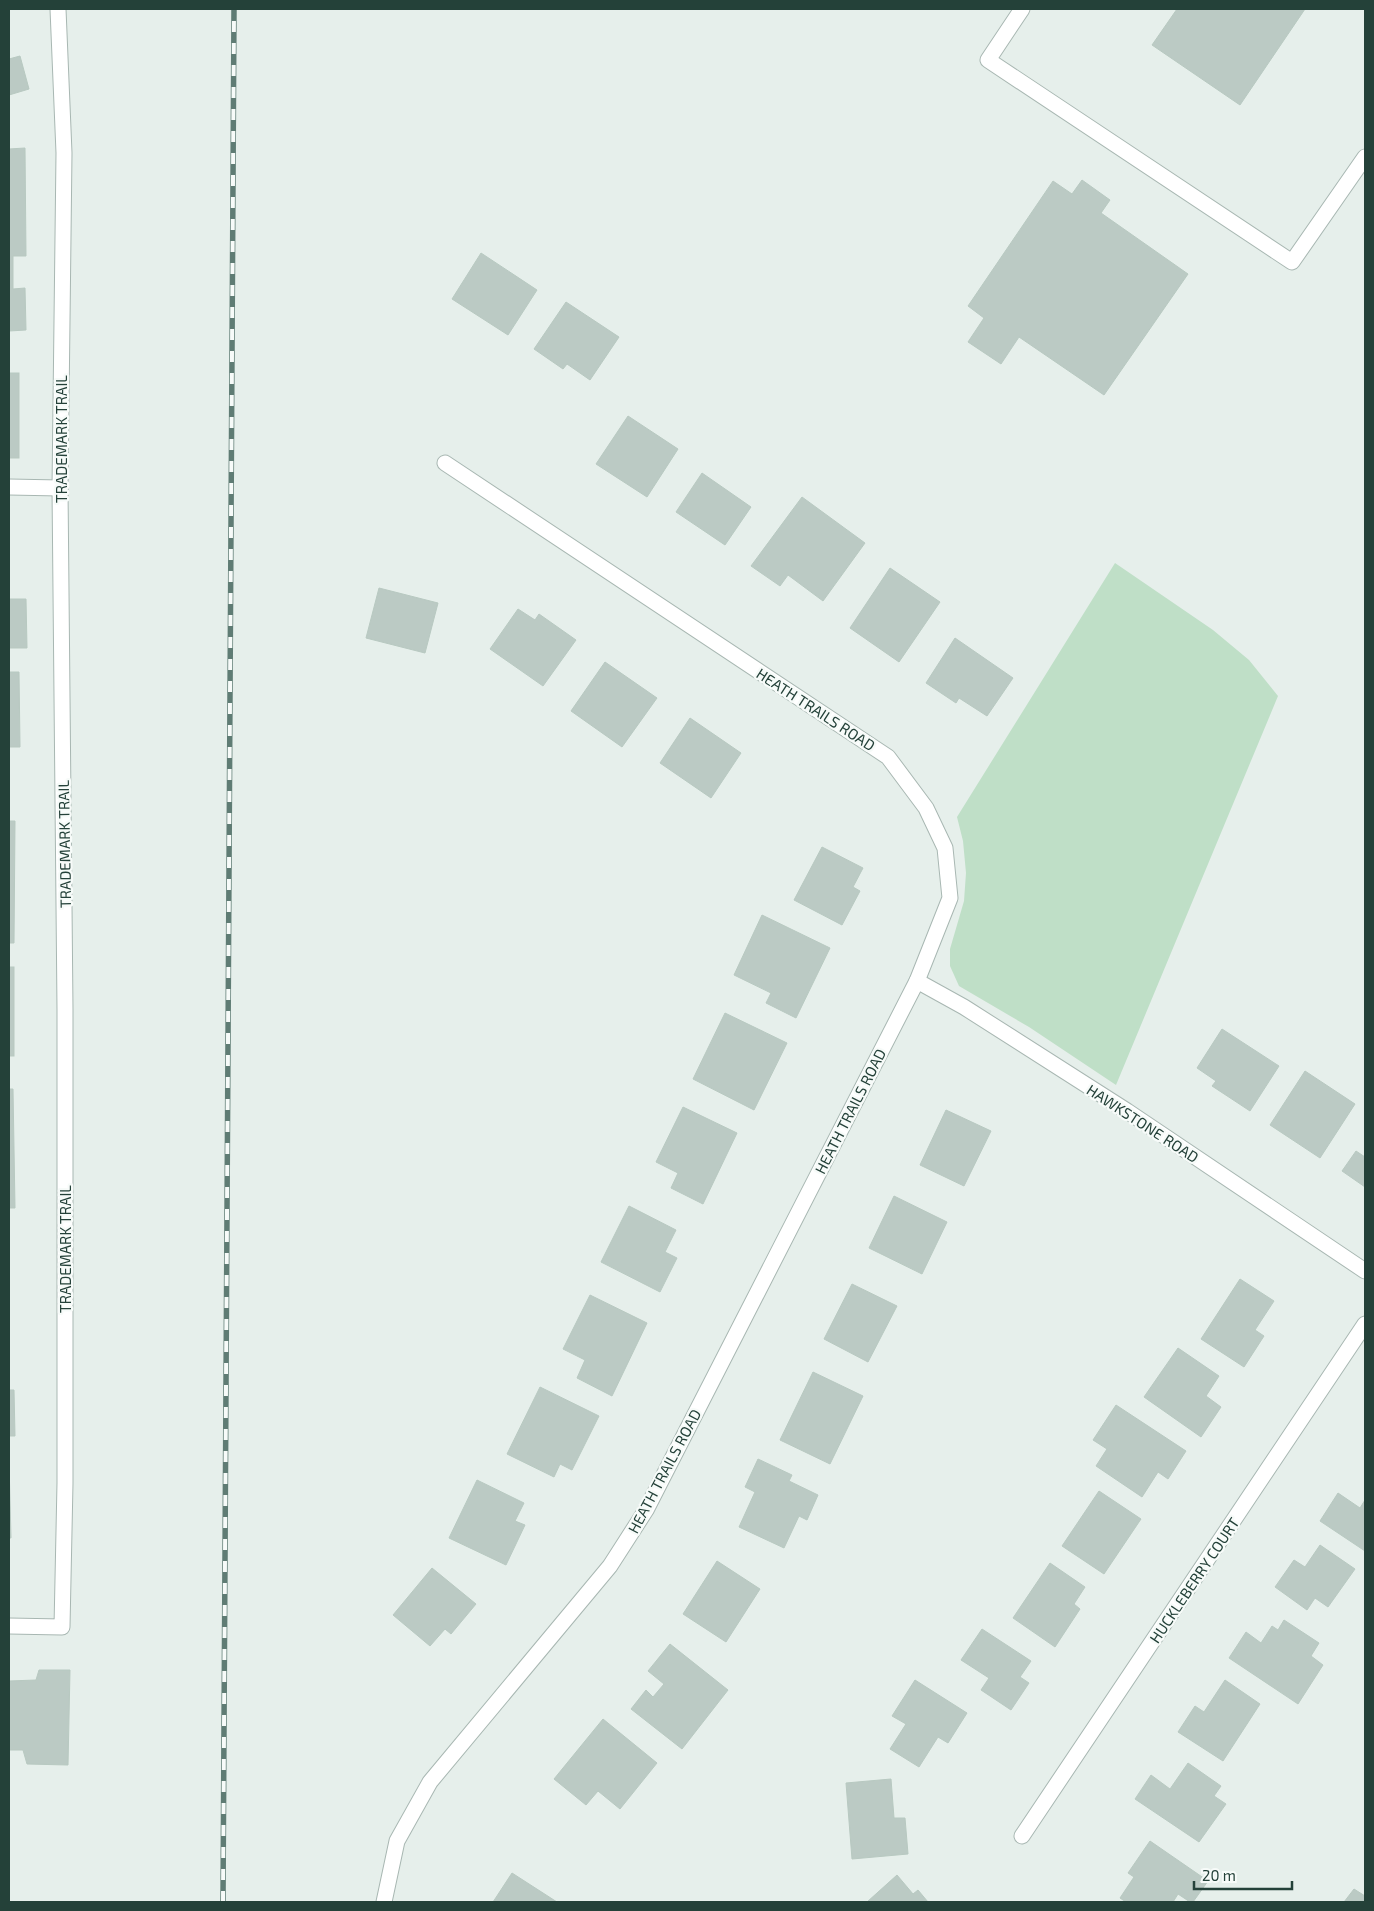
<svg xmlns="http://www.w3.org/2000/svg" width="1374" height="1911" font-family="'Exo 2',sans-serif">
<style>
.green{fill:#bfdfc7}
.building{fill:#bbcac4;stroke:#b8c9c1}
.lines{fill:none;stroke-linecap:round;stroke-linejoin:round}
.minor-casing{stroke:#a8b7b2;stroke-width:17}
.minor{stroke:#fff;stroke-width:15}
.rail-casing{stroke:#5f7c74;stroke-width:5.5}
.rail{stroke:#f7fbf9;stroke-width:4;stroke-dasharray:11;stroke-linecap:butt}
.labels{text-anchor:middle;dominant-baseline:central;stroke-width:4.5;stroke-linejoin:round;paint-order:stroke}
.street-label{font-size:15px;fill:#244139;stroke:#f7fbf9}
</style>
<rect width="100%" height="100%" fill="#e6efeb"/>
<path class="green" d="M1115,563l98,67 36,30 29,36 -162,389 -87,-58 -70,-41 -9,-20v-17l14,-48 2,-28 -3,-32 -6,-24z"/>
<g class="building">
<path d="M1177,9h128l-65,96 -88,-60z"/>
<path d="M20,56l9,33 -20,6v-36z"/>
<path d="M25,148l1,108h-13v33l12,-1 1,42 -17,1v-182z"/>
<path d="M1082,180l28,20 -9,13 87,61 -84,121 -85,-58 -18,27 -33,-22 16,-24 -16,-12 85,-125 19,13z"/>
<path d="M481,253l56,37 -29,45 -56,-36z"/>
<path d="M566,302l53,35 -29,43 -23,-16 -4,5 -29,-20z"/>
<rect x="9" y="373" width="10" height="85"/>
<path d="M628,416l50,33 -31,48 -51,-33z"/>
<path d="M702,473l49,34 -26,38 -49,-33z"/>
<path d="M802,497l63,46 -42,58 -35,-26 -8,11 -29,-20z"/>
<path d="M890,568l50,34 -41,60 -49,-34z"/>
<path d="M379,588l59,15 -13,50 -59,-15z"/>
<path d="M9,599h17l1,49h-18z"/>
<path d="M518,609l17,11 4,-6 37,26 -33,46 -53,-37z"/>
<path d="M955,638l58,40 -26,38 -28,-18 -3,5 -30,-20z"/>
<path d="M605,662l52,36 -35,49 -51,-36z"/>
<path d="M9,672h10l1,75h-11z"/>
<path d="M690,718l51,35 -30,45 -51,-35z"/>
<path d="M9,821h6l-1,122h-5z"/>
<path d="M822,847l41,21 -10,19 7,4 -18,34 -48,-25z"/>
<path d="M762,915l68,33 -34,70 -30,-15 5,-10 -37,-18z"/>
<rect x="9" y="967" width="5" height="89"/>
<path d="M725,1013l62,30 -33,67 -61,-31z"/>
<path d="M1222,1029l57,37 -29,45 -38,-25 4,-5 -19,-13z"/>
<path d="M1305,1071l50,33 -35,54 -50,-33z"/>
<path d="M9,1089h4l2,119h-6z"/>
<path d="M683,1107l54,26 -34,71 -32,-16 7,-15 -22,-11z"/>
<path d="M946,1110l45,21 -27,55 -44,-21z"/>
<path d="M1356,1151l9,6v30l-23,-16z"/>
<path d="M894,1196l53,26 -25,52 -53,-26z"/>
<path d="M629,1206l47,24 -11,22 12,6 -17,34 -59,-30z"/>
<path d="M1240,1279l34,22 -19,29 9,6 -20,31 -43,-28z"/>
<path d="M852,1284l45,22 -29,56 -44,-23z"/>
<path d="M590,1295l57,28 -35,73 -35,-18 8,-18 -22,-11z"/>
<path d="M1178,1348l41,28 -13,20 15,11 -20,30 -57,-40z"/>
<path d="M813,1372l50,24 -33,68 -50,-24z"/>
<path d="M540,1387l59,29 -27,54 -12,-6 -6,13 -47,-23z"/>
<path d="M9,1390h5l1,46h-6z"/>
<path d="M1116,1405l70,46 -18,28 -10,-7 -16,25 -46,-31 11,-17 -14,-9z"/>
<path d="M758,1459l34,16 -3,6 29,14 -11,25 -8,-4 -15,32 -45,-21 16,-35 -10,-5z"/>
<path d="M9,1463l2,75h-2z"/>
<path d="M477,1480l47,23 -9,18 10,4 -19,40 -57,-27z"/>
<path d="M1099,1491l42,28 -37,55 -42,-28z"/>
<path d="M1338,1493l22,15 5,-8v51l-45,-30z"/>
<path d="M1320,1545l35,24 -27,38 -13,-9 -8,12 -32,-23 19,-27 11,7z"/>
<path d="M717,1561l43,28 -34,53 -43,-28z"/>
<path d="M1050,1563l35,24 -11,17 6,5 -25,38 -42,-29z"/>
<path d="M432,1568l44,36 -25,30 -6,-5 -15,17 -37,-31z"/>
<path d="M1284,1620l35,23 -8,13 12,9 -25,39 -69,-46 17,-26 15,11 11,-17 6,4z"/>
<path d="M982,1629l49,32 -11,16 9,6 -18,27 -30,-20 8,-12 -28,-18z"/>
<path d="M670,1644l58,46 -46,59 -51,-40 15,-19 7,7 11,-13 -16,-13z"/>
<path d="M39,1670h31l-2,95 -41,-1 -4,-14h-14v-69l27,-1z"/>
<path d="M915,1680l52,33 -19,30 -10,-6 -19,30 -29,-18 16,-25 -14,-8z"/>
<path d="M1225,1680l35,24 -37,57 -45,-29 17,-26 9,6z"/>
<path d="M603,1719l54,44 -37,46 -22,-18 -12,14 -32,-26z"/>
<path d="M1188,1763l33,23 -7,10 12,8 -27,38 -64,-43 16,-24 19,14z"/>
<path d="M891,1779l3,39h11l3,36 -56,5 -6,-76z"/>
<path d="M1150,1841l58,40 -15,21h-3l-12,-8 -5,8h-47l-6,-4 14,-21 -6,-4z"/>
<path d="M512,1873l45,29h-64z"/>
<path d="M897,1875l16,19 5,-4 10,12h-61z"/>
<path d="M1354,1889l11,7v6h-21z"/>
</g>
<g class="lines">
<defs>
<g id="minor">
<path d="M1022,9l-34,51 304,202 73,-105"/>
<path d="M9,487l51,1"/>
<path d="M917,981l47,26 163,104 238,160"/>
<path d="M9,1626l53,1 3,-144v-474l-5,-521 4,-335 -6,-144"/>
<path d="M1022,1836l343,-512"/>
<path d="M384,1902l13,-61 33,-59 180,-216 36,-56 271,-529 33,-83 -5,-50 -19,-40 -38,-51 -443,-294"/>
</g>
</defs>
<use href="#minor" class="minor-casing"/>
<use href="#minor" class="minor"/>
<defs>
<path id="rail" d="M223,1902l11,-1893"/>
</defs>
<use href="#rail" class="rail-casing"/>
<use href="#rail" class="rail"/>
</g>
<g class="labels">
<g class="street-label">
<text transform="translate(61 439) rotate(-90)">TRADEMARK TRAIL</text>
<text transform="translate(816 709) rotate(33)">HEATH TRAILS ROAD</text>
<text transform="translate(64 844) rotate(-91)">TRADEMARK TRAIL</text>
<text transform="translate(850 1111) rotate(-63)">HEATH TRAILS ROAD</text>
<text transform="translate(1143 1123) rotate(33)">HAWKSTONE ROAD</text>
<text transform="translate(65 1249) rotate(-90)">TRADEMARK TRAIL</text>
<text transform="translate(664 1471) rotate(-62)">HEATH TRAILS ROAD</text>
<text transform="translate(1194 1580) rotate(-56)">HUCKLEBERRY COURT</text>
</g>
</g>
<rect width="1374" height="1911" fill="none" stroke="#244139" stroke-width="20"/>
<path d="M1194 1881v8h98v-8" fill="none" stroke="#244139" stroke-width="2.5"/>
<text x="1202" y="1881" font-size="15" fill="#244139" stroke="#f7fbf9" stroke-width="4" paint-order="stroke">20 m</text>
</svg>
